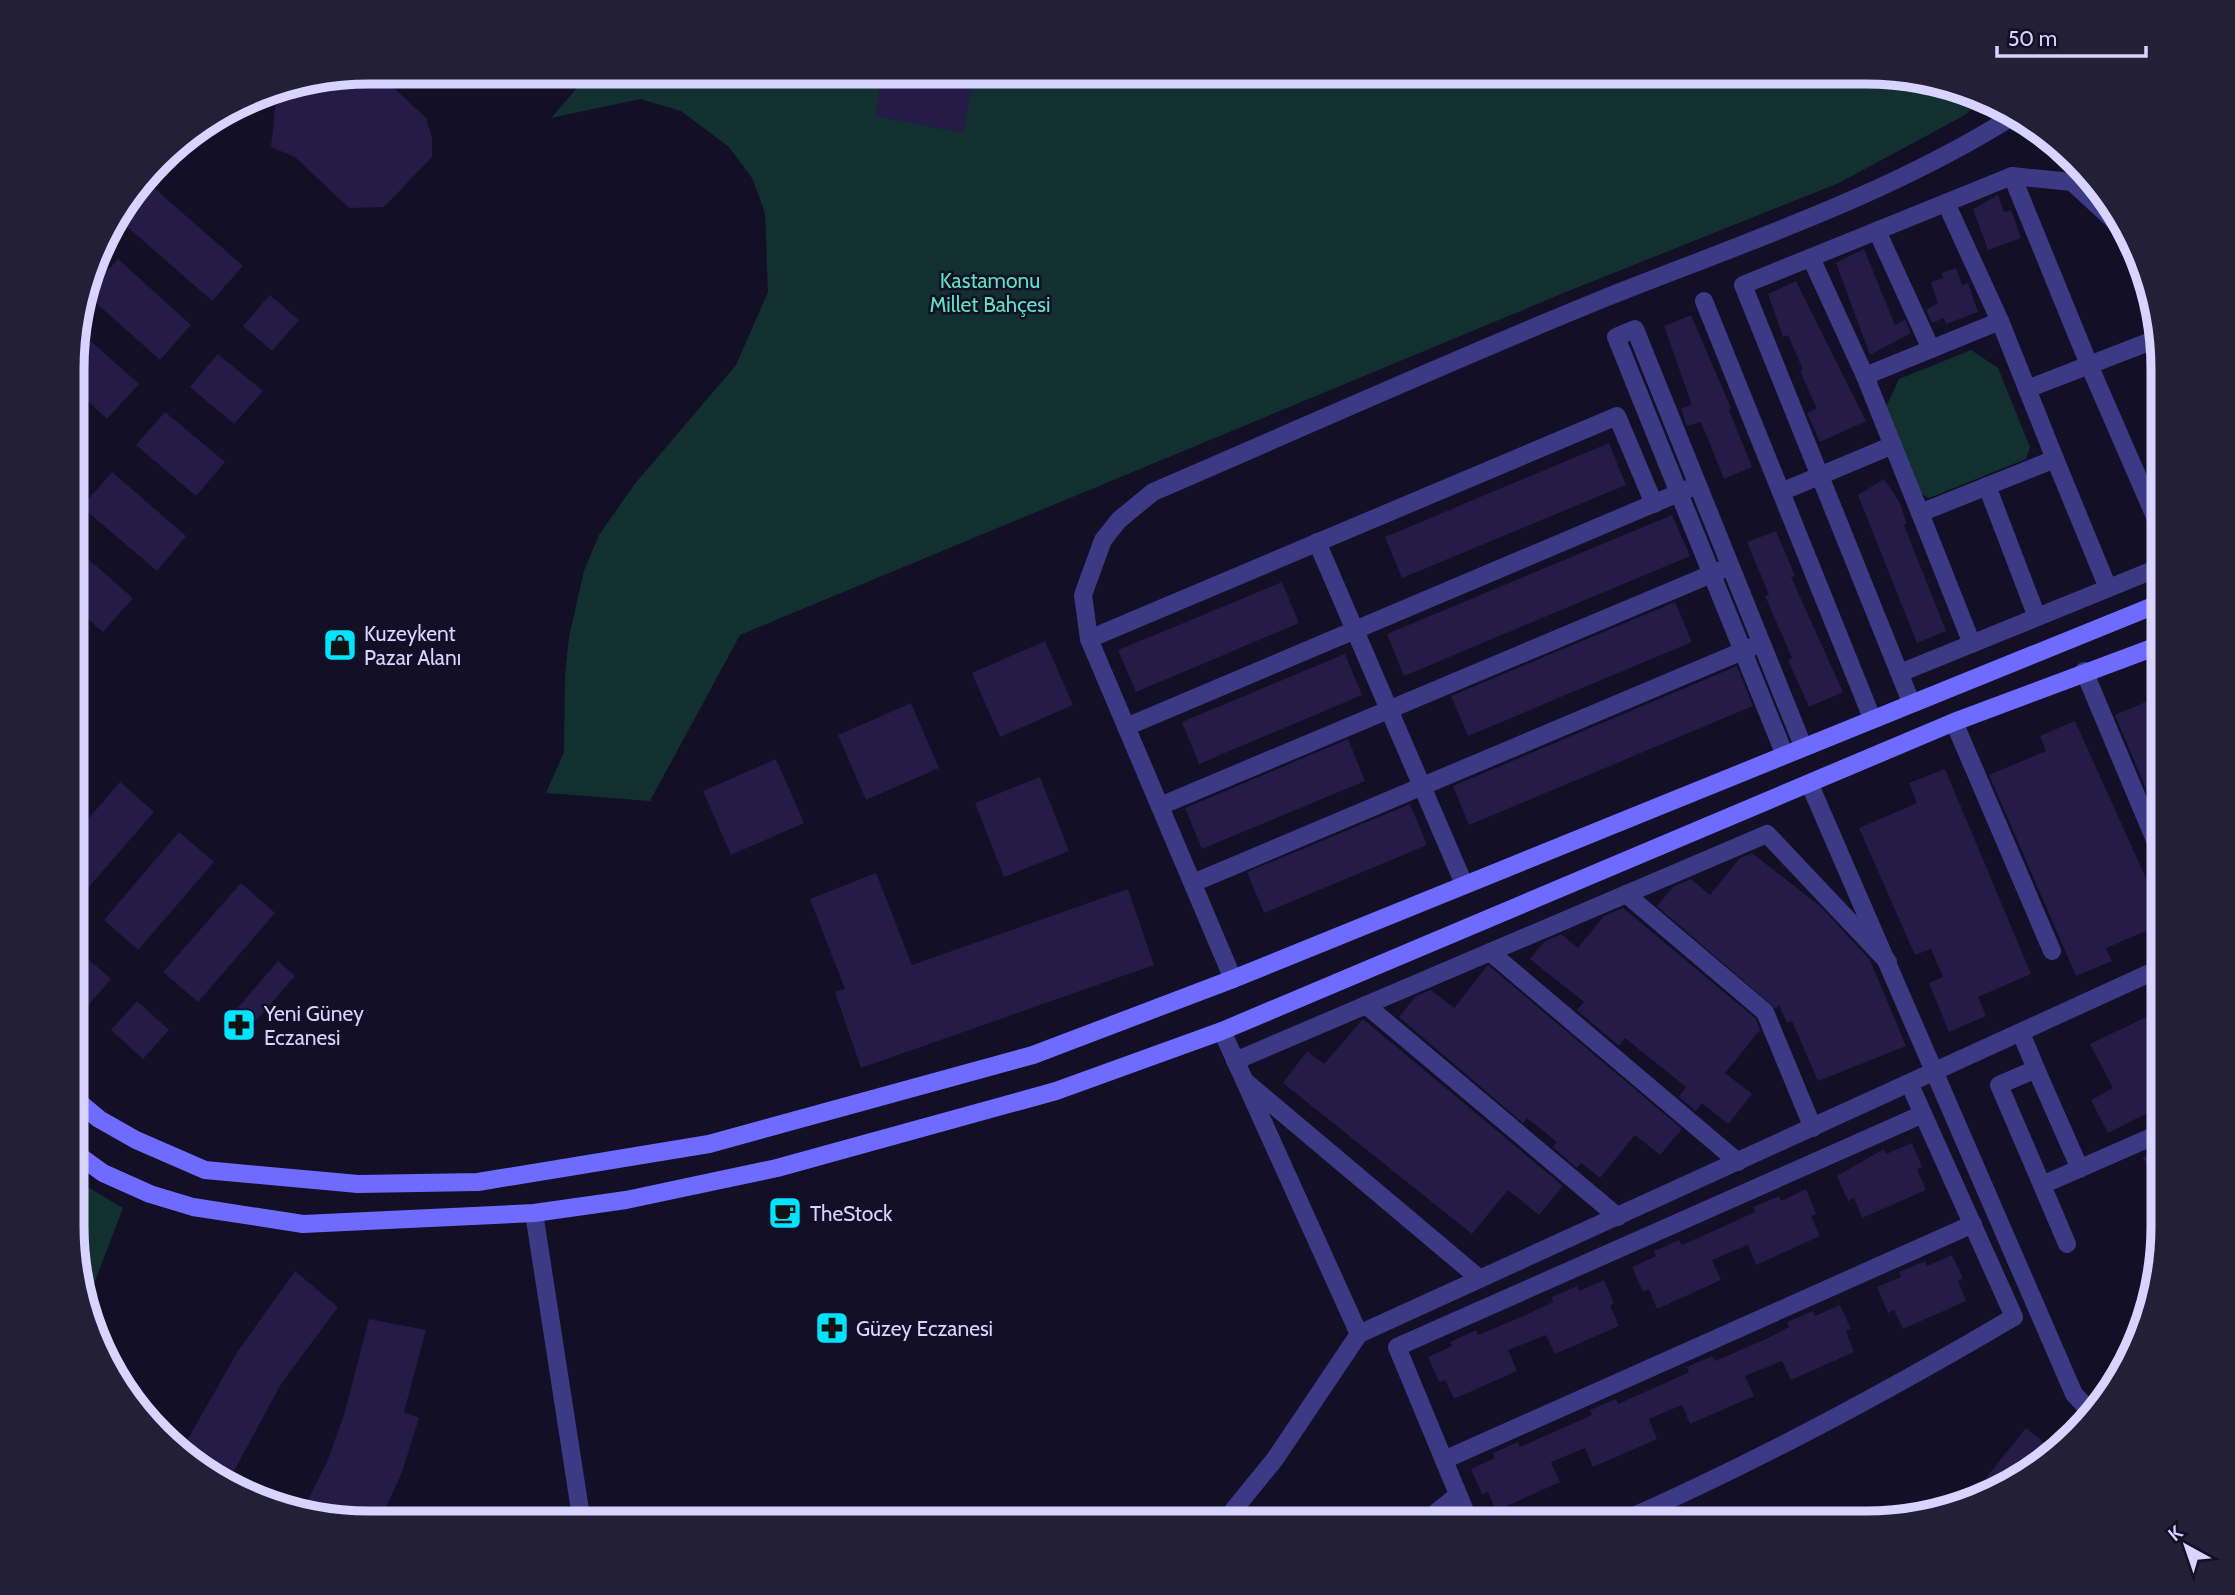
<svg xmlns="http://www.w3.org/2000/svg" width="2235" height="1595" font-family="Cabin,sans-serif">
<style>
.green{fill:#12302f}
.building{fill:#241b47}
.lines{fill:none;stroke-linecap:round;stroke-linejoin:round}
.minor{stroke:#3d3a85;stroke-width:18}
.tertiary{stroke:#3d3a85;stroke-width:18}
.secondary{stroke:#6f6bff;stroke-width:18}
.labels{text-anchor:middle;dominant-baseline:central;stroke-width:5;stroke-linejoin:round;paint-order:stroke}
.park-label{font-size:21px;fill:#5fe0c0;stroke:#130f26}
.poi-label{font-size:21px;fill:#d9d4ff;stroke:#130f26;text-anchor:start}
.rim{fill:none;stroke:#d9d4ff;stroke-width:9}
</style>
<rect width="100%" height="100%" fill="#130f26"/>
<g class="green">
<path d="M591,72h1294l100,26 -20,17 -126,68 -268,107 -831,345 -90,166 -104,-8 18,-41 1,-76 4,-39 15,-66 15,-36 35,-50 102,-120 32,-73 -3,-79 -13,-35 -23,-31 -48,-36 -41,-12 -89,19z"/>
<path d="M1971,350l27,18 32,79 -4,12 -97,39 -9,-5 -34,-86 13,-28z"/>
<path d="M74,1179l49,29 -36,94 -13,-38z"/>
</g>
<g class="building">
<path d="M369,72h8l49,46 6,20v19l-48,50 -35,1 -54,-51 -24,-10 6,-57z"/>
<path d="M883,72h92l-12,61 -88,-17z"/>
<path d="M153,187l90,79 -31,35 -90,-79z"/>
<path d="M1998,195l6,17 7,-2 10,28 -33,12 -15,-41z"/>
<path d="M1864,249l31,76 10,-5 6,13 -41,22 -34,-92z"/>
<path d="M118,259l73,66 -31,35 -74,-66z"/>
<path d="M1956,268l6,17 6,-2 10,29 -32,12 -2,-6 -12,5 -6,-13 12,-7 -7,-21 12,-4 -2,-5z"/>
<path d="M1796,281l70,140 -46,21 -13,-29 10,-4 -17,-38 3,-1 -15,-35 -5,2 -15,-43z"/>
<path d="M270,295l29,25 -27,31 -29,-25z"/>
<path d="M1691,315l40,93 -2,2 23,57 -28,12 -23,-57 -14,4 -6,-17 11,-4 -28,-79z"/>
<path d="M75,327l64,57 -32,35 -33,-30z"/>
<path d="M218,354l45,37 -29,33 -44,-37z"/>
<path d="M165,412l60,50 -29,34 -60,-51z"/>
<path d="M1609,443l17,42 -224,93 -17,-41z"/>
<path d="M112,472l74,64 -29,35 -75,-64z"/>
<path d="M1884,479l15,22 8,23 -3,1 42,106 -29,12 -59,-148z"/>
<path d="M1672,515l18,41 -286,120 -17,-42z"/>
<path d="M1776,531l19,45 -4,1 52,115 -34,15 -21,-47 4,-2 -27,-62 4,-1 -22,-53z"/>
<path d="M74,547l59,51 -30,34 -29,-25z"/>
<path d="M1282,582l17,41 -163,69 -18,-42z"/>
<path d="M1675,602l17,40 -224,94 -17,-40z"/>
<path d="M1045,641l28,64 -73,32 -28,-64z"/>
<path d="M1345,654l17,41 -163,69 -17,-42z"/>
<path d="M1737,666l16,40 -284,119 -16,-39z"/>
<path d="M2150,700l13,31 -1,96 -47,-112z"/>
<path d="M911,703l28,65 -73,32 -28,-65z"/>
<path d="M2075,721l88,195v8l-57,24 6,13 -36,15 -87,-201 57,-24 -6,-15z"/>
<path d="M1348,739l17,42 -163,68 -17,-41z"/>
<path d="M776,759l28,64 -73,32 -28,-64z"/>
<path d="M1945,769l86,205 -53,23 8,19 -37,16 -20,-49 14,-6 -12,-28 -16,6 -56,-127 58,-25 -8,-20z"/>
<path d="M1040,777l29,74 -65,26 -29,-74z"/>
<path d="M120,782l34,30 -80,92v-69z"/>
<path d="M1410,804l17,41 -163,68 -17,-41z"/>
<path d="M179,832l35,30 -76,88 -34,-30z"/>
<path d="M1752,853l69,54 49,53 36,86 -88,35 -26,-60 -5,2 -8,-18 -3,4 -119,-103 16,-19 18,-8 19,16 30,-37z"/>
<path d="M876,873l36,92 216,-76 26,76 -293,103 -26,-76 10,-3 -35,-90z"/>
<path d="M241,883l34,30 -77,89 -35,-30z"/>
<path d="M1623,908l133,111 4,11 -35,43 27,21 -24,30 -26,-21 -6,8 -17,-14 7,-10 -61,-49 -6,8 -42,-36 7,-8 -54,-43 14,-17 17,-8 17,14 26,-32z"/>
<path d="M74,947l37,32 -26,30 -11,-9z"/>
<path d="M278,961l17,15 -55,63 -17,-14z"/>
<path d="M1488,965l194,164 -22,26 -25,-20 -35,43 -19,-15 -4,5 -24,-21 4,-5 -30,-24 -4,5 -124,-106 17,-21 15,-6 23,18z"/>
<path d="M137,1001l32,29 -26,29 -32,-29z"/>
<path d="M2163,1009v96l-55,28 -17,-33 22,-12 -23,-44z"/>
<path d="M1363,1019l200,167 -24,29 -31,-25 -36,44 -189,-151 24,-32 17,13z"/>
<path d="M1912,1143l10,24 -5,2 9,21 -64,28 -8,-20 -6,3 -11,-25 47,-27 2,5z"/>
<path d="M2163,1148v48l-20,-38z"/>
<path d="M1806,1189l10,25 -5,2 9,20 -64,29 -8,-20 -36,15 9,20 -64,29 -8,-20 -6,3 -11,-25 24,-11 -2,-5 25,-11 3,5 49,-22 24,-11 -2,-5 26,-11 2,5z"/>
<path d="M1952,1255l11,23 -5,3 8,20 -63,28 -9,-19 -6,3 -11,-26 24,-10 -2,-5 26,-11 2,5z"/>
<path d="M295,1271l43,36 -57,77 -54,100 -39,-23 -8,-8 58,-102z"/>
<path d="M1604,1280l10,23 -4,3 9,20 -64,28 -9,-19 -38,15 9,21 -63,28 -9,-19 -6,2 -11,-25 24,-11 -2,-4 26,-12 2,5 52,-22 23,-11 -1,-5 25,-11 2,5z"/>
<path d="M1840,1305l11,24 -5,2 8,21 -63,28 -9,-19 -37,15 9,20 -64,28 -8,-19 -33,14 8,20 -64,28 -8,-19 -34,14 9,20 -64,29 -8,-19 -6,2 -11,-25 24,-11 -2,-5 25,-11 2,5 72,-32 -2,-5 26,-11 2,5 47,-21 24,-11 -2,-5 25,-11 3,5 51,-22 23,-12 -2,-5 26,-11 2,5z"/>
<path d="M369,1319l57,11 -22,82 15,6 -17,54 -23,51h-29l-48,-11 25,-50 17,-47z"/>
<path d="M2026,1428l25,20 -53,44 -29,7z"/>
</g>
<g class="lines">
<g class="minor">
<path d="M2012,176l78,191 73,168"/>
<path d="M1946,203l54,118"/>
<path d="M1877,231l54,118"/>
<path d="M1811,258l54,118"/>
<path d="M1704,301l168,417"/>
<path d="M2000,321l55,138 -135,54 -55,-137z"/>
<path d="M2027,389l132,-51"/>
<path d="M2055,459l53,129"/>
<path d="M1987,486l50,131"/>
<path d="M1781,492l112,-47"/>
<path d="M1920,513l52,131"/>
<path d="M1317,542l147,342"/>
<path d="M1089,639l528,-223 37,88"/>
<path d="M2084,671l79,188"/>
<path d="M1900,673l263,-107"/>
<path d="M1911,702l-168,-417 269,-109 60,6 59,54 3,9"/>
<path d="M1954,722l98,229"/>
<path d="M1126,727l562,-238"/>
<path d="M1784,753l-168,-416 19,-8 168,417"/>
<path d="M1810,785l264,609 19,20"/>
<path d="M1160,806l561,-236"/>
<path d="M1193,883l559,-236"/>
<path d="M1626,894l139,118 48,116"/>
<path d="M1490,952l248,210"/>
<path d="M1366,1005l252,212"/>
<path d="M1222,1031l137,303"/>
<path d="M2021,1033l15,36"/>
<path d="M1235,1061l532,-227 121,128"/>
<path d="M1247,1083l233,196"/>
<path d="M2080,1169l-44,-100 -37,16 43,100 121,-53"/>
<path d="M2042,1185l25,59"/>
<path d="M534,1213l48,310"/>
<path d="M1444,1460l529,-236"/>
<path d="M1223,1523l52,-64 84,-125 804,-367"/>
<path d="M1423,1523l35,-28"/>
<path d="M1470,1523l-73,-176 526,-233"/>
<path d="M1618,1523c137,-60 267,-130 396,-206l-104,-232"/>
</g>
<path class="tertiary" d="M1233,979l-144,-340 -6,-44 20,-55 16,-20 34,-28c149,-64 297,-131 447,-192 140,-56 287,-104 415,-185"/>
<g class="secondary">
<path d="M74,1098l25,21 37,21 69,30 153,14 120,-2 231,-38 324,-89 200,-76 930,-377"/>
<path d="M74,1152l29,21 47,21 43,13 110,17 231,-11 92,-13 151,-32 279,-77 166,-60 732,-309 209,-78"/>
</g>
</g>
<defs>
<symbol id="shop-square" viewBox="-11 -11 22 22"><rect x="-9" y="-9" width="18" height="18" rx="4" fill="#00e5ff" stroke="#130f26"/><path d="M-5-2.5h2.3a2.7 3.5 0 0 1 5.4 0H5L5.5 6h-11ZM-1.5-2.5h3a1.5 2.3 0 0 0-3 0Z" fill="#111"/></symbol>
<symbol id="pharmacy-square" viewBox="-11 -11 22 22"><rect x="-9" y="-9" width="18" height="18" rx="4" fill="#00e5ff" stroke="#130f26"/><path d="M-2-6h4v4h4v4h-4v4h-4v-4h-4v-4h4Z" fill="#111"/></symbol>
<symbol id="cafe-square" viewBox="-11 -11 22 22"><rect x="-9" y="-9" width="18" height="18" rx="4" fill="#00e5ff" stroke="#130f26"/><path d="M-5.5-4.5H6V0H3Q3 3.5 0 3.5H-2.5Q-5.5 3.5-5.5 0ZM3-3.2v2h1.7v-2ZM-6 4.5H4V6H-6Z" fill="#111"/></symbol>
</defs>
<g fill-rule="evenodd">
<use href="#shop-square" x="321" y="626" width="38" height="38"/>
<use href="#pharmacy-square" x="220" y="1006" width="38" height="38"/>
<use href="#cafe-square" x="766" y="1194" width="38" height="38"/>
<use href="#pharmacy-square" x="813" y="1309" width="38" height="38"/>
</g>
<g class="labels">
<g class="park-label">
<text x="990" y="280">Kastamonu<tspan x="990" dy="24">Millet Bahçesi</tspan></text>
</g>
<g class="poi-label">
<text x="364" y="633">Kuzeykent<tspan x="364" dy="24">Pazar Alanı</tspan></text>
<text x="264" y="1013">Yeni Güney<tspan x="264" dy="24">Eczanesi</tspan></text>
<text x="810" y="1213">TheStock</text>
<text x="856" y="1328">Güzey Eczanesi</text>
</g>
</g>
<path d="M0 0H2235V1595H0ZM369 84H1866A285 285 0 0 1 2151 369V1226A285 285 0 0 1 1866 1511H369A285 285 0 0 1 84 1226V369A285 285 0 0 1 369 84Z" fill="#231f37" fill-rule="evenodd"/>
<path class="rim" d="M369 84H1866A285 285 0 0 1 2151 369V1226A285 285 0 0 1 1866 1511H369A285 285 0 0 1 84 1226V369A285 285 0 0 1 369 84Z"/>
<g transform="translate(2186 1546) rotate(320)" stroke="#130f26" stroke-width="5" paint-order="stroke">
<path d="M0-5L12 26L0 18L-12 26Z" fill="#d9d4ff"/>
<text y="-10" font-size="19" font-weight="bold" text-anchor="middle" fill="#d9d4ff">K</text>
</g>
<path d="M1997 46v10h149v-10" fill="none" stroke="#d9d4ff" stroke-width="3.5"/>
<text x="2008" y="46" font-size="21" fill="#d9d4ff" stroke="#130f26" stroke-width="5" paint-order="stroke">50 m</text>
</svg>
